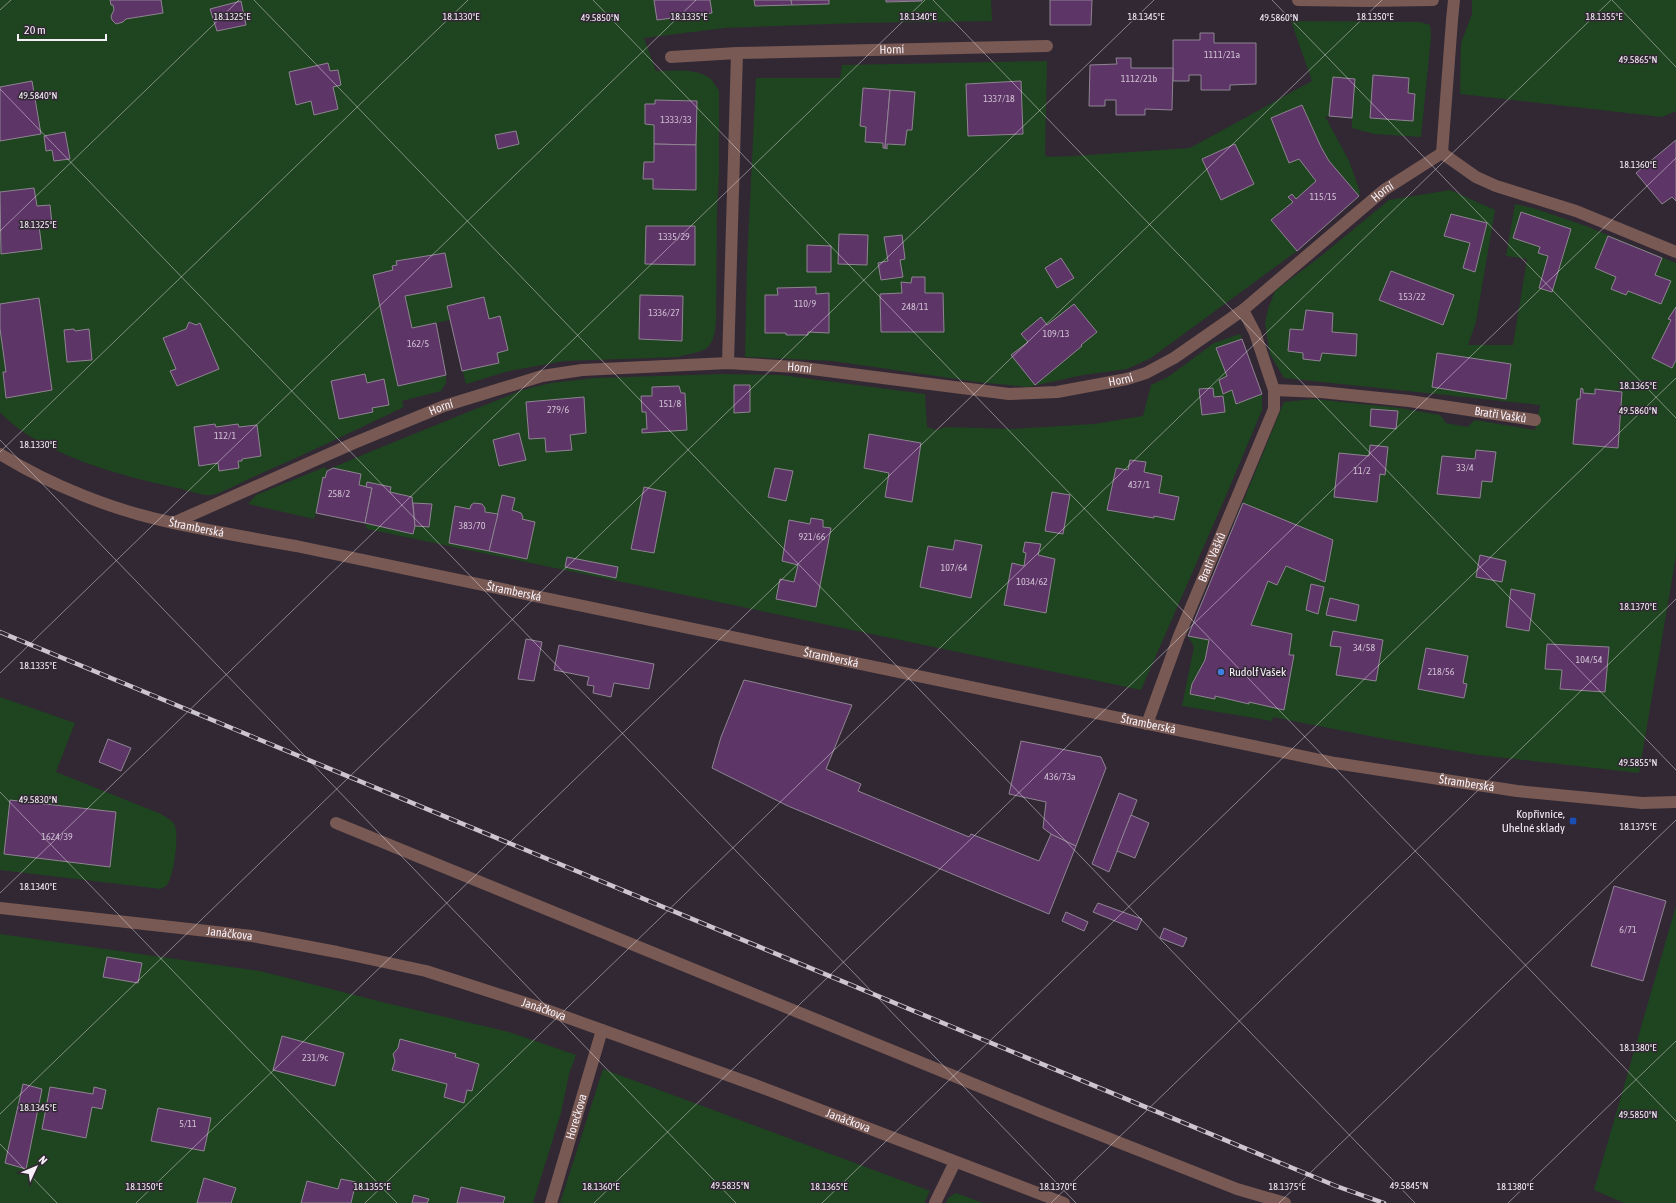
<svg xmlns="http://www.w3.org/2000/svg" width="1676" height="1203" font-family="'Asap Condensed',sans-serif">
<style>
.green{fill:#1f4420}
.building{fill:#5d3567;stroke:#8f8492}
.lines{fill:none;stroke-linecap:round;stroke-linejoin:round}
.minor{stroke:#785953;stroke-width:12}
.rail-casing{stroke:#ccc5ce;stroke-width:4.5}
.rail{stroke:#312834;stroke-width:3;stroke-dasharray:9;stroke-linecap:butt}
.ticks{fill:none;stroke:#f6eff7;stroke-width:1;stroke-opacity:0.45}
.shop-dot{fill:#3f7fe0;stroke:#312834;stroke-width:1.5}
.transit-dot{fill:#1a4fb4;stroke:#312834;stroke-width:1.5}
.labels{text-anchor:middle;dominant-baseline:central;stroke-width:3;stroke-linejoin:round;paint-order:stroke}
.number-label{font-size:10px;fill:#d0c0d3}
.street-label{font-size:12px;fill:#f6eff7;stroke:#312834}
.poi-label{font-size:12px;fill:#f6eff7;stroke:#312834;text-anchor:start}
.ticks-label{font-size:10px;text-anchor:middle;fill:#f6eff7;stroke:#312834;stroke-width:3;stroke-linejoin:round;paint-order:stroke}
</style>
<rect width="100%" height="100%" fill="#312834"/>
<g class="green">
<path d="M0,0h991l1,21 -134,2 -133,5 -81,10 12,33c17,0 42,-4 56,9 2,3 4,7 7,10v83l-2,38 -1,110c-1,13 -3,28 -18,31 -7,2 -12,2 -19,5l-115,4 -55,10 -43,13 -16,-64 -14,3 10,52v8l-5,8 -39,10 2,6c-50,24 -100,48 -151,70 -9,4 -35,18 -42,18 -8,1 -25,-5 -33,-7 -54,-11 -140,-34 -178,-76z"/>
<path d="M1472,0h204v111l-14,6 -202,-23 1,-51 11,-29z"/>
<path d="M1291,21l129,1 10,3 1,12 -10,100 -47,-3 -22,-6v-10l-27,-2 24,45 11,31 -1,4 -62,55 -146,107 -24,11 -44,6 -55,12 -51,-5 -144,-21 -88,-4 2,-94 9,-185h84l2,-13 205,-4 -2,94 2,2 27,-1 116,-8 122,-67z"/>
<path d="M1450,190l45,20 -19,112 -8,23h45l14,-86 -21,-3 9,-52 21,5 50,17 90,37v293l-37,217 -160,-18 -94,-16 -112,-22 -1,4 -90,-15 12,-59 -6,-11 96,-234 30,-3 86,9 40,7 6,8 21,4 8,-7 60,10 5,-25 -256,-27 -14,-24 -5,-30 3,-15 7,-18 46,-35 68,-56z"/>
<path d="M1240,334l22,60v16l-34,81 -87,199 -774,-161 -2,-6 -49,-10 -2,6 -66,-15 8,-9 69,-28 2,3 40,-17 155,-63 29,-7 44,-5 128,-4 58,1 144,19 2,33 10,3 8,-3 68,2 81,-5 49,-8 8,-31 17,-8 46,-34z"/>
<path d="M0,697l75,26 -19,49 105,42c5,3 12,7 14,12 4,10 -1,52 -9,60 0,0 -5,2 -5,3l-161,-19z"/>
<path d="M1676,906v297h-52l-30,-13z"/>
<path d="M0,934l260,37 126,32 123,29 67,23 -7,19 -8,39 -28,90h-533z"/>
<path d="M603,1069l327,122 -6,12h-364z"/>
<path d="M956,1193l27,10h-37l2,-5z"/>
</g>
<g class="building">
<path d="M110,0h51l2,13 -37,6 -3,3 -7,2 -4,-4 -1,-4 3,-6 -1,-5h-2z"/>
<path d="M654,0h56l2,13 -55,7z"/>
<path d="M754,0h37l1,5 -37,1z"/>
<path d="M791,0h38v4l-37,1z"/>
<path d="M886,0h36v1l-36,1z"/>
<path d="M1050,0h42l-1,25h-41z"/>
<path d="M241,1l5,24 -29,6 -7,-22z"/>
<path d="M1200,33h14v10h42v41l-26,1v5h-29v-15h-12v6h-16v-41h27z"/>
<path d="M1116,58h15v10h42l-1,42 -27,-1v6h-29v-15h-11v6h-16l1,-41 27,-1z"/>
<path d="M328,63l2,8 8,-1 3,15 -8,2 5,22 -24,6 -3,-14 -15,4 -7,-33z"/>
<path d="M1373,75l36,3 -1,15 7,1 -2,27 -43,-3z"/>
<path d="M1333,77l22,2 -3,39 -23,-2z"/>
<path d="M32,81l9,53 -41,7v-54z"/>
<path d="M1021,81l2,53 -55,2 -2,-52z"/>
<path d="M863,88l27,2 -5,58h-2v-5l-18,-1 1,-15 -6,-1z"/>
<path d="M890,90l25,2 -3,38h-5l-2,15 -18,-1v5l-2,-1z"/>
<path d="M655,100l42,1 -1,44 -42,-1v-19l-9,-1v-20h10z"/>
<path d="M1302,105l19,42 8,14 30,35 -62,55 -26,-31 22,-18 -5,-5 4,-3 4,5 20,-18 -17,-22 -10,4 -18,-45z"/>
<path d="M516,131l3,13 -21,5 -3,-14z"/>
<path d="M65,132l5,27 -16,2 -2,-11 -6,1 -2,-15z"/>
<path d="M1676,140v61l-4,-4 -10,7 -26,-31z"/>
<path d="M654,144l42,1v45l-43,-1v-10h-10l1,-17h10z"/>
<path d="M1235,144l19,40 -33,16 -19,-41z"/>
<path d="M34,188l3,18 13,-1 2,19 -13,2 3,23 -41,5 -1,-62z"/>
<path d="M1521,212l50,17 -19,63 -13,-4 9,-32 -10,-3 2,-6 -27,-9z"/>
<path d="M1451,214l36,9 -12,49 -12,-4 7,-25 -26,-7z"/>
<path d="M646,226h49v39l-50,-1z"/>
<path d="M839,234l29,1 -1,30 -29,-1z"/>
<path d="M902,235l3,24 -5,1 3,17 -22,3 -3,-17 10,-2 -4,-24z"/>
<path d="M1608,236l54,22 -7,17 16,6 -10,23 -33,-13 -2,4 -15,-6 5,-12 -21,-9z"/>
<path d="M807,245l24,1v26h-24z"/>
<path d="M445,253l7,34 -47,9 7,32 24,-5 10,52 -48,11 -25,-111 20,-5 -1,-4 5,-1 -1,-4z"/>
<path d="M1061,258l13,20 -17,10 -12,-20z"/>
<path d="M1391,271l63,24 -11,30 -64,-25z"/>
<path d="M912,277h13v16h18l1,39h-63l-1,-38 22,-1 -1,-11 10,1z"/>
<path d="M816,287v7l13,-1v40l-21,-1v3h-22v-2h-21v-38h13l-1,-7z"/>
<path d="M640,295l43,1 -1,45 -43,-2z"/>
<path d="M484,297l5,22 11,-3 8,34 -11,3 2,10 -37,8 -15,-65z"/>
<path d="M39,298l13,92 -46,8 -3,-26h3l-6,-43v-25z"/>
<path d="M1074,304l23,28 -16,13 1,1 -47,39 -24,-30 17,-13 -7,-8 20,-17 6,8z"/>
<path d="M1676,307v53l-4,8 -20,-10 19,-38 -3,-1z"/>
<path d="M1306,310l27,3 -1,19 25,2 -1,22 -34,-3 -2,8 -17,-2v-6l-15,-2 2,-22 13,1z"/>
<path d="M189,322l7,3 4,-2 19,46 -42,17 -7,-15 6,-2 -13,-31 23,-9z"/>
<path d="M74,329l1,2 14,-2 3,31 -25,2 -3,-32z"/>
<path d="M1242,339l20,55 -26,10 -4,-14 -9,4 -4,-14 8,-4 -11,-28z"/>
<path d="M1437,353l74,11 -5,35 -74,-12z"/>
<path d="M365,374l2,9 17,-4 5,26 -17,3 1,4 -34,7 -8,-38z"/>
<path d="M734,385h16v27l-16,1z"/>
<path d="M679,386l2,7h4l2,37 -45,3v-4h5l-1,-17h-4l-1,-16h11v-9z"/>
<path d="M1213,388l1,9 9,-1 2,16 -23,3 -3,-26z"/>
<path d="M1581,388l2,1v4l12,1v-5l27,3 -4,56 -45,-4 4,-45h3z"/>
<path d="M584,397l2,36 -16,2 2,15 -26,2 -1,-14 -16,1 -3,-37z"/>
<path d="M1371,409l27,2 -2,18 -26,-3z"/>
<path d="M215,424l1,3 22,-3 1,3 18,-2 4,31 -19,3v2h-4l1,7 -20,3 -1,-8 -19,3 -5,-39z"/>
<path d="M519,433l7,27 -27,6 -6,-26z"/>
<path d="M869,434l52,9 -9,59 -27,-5 4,-24 -25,-5z"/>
<path d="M1370,445l18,2 -3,28 -5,-1 -3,28 -43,-5 5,-44 30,3z"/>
<path d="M1476,450l20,2 -4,30 -10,-1 -2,17 -43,-4 5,-38 33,3z"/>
<path d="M1130,460l16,2 -2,10 18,4 -3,17 20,4 -5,23 -20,-4v2l-47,-8 9,-42 12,2z"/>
<path d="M333,468l28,6 -2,11 13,3 -7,35 -49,-10 7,-36 2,1 2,-7z"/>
<path d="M775,468l18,3 -7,30 -18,-4z"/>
<path d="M367,482l24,5 -1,5 22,5 3,29 -2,8 -48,-11 7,-35 -6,-1z"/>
<path d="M644,487l22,5 -12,61 -23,-4z"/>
<path d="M1052,492l18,3 -7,39 -18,-3z"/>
<path d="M502,495l13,3 -3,12 9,3 2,4 -1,2 13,3 -8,37 -38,-8z"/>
<path d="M413,503l19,1 -3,23 -14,-1z"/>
<path d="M474,503l8,1 3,4v4l13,2 -9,37 -40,-8 6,-37 15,3 1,-4z"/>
<path d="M1243,503l90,37 -8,42 -39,-16 -9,19 -9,-4 -17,44 41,9 -3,21h5l-10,55 -35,-8v2l-34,-8v3l-25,-5 2,-10 13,-24 4,-20 -21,-4z"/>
<path d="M811,518l12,2v7l8,1 -15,79 -40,-8 4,-20 14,3 4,-17 -16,-4 7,-41 21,4z"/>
<path d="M955,540l27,5 -11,53 -51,-11 8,-41 25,4z"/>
<path d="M1025,542l16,2 -3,11 17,4 -9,54 -42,-8 8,-42 12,3 2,-13 -3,-1z"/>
<path d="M1480,555l26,6 -4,21 -26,-5z"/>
<path d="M567,557l51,10 -2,11 -51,-11z"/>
<path d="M1311,584l13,3 -6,27 -12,-4z"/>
<path d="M1511,589l24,5 -6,37 -23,-4z"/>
<path d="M1330,598l29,7 -3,16 -30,-6z"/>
<path d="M1333,631l50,9 -7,41 -40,-6 5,-28 -11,-1z"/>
<path d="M526,639l16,3 -8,39 -16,-2z"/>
<path d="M1547,644l62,3 -4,45 -45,-3 2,-19 -17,-1z"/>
<path d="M559,645l95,19 -5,25 -35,-6 -3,14 -18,-4 1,-7 -7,-1 2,-8 -35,-7z"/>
<path d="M1426,648l42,8 -5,27 4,1 -3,14 -46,-9z"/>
<path d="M744,680l108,25 -26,64 35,15 -3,7 111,46 2,-3 68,27 12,-27 25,12 -27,68 -261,-108 -76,-38 9,-31z"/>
<path d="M108,739l23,9 -10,23 -22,-9z"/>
<path d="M1021,741l80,16 5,11 -30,78 -25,-12 -8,-6 3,-26 -37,-8z"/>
<path d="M1119,793l18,7 -28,72 -17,-8z"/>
<path d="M10,800l106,12 -6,55 -106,-13z"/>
<path d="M1131,815l18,8 -14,35 -18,-7z"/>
<path d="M1614,886l52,15 -23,80 -52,-15z"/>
<path d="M1098,903l44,16 -5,11 -44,-18z"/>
<path d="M1066,912l22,10 -4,9 -22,-10z"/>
<path d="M1164,928l23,10 -4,9 -23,-9z"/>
<path d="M107,957l35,6 -4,20 -35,-6z"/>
<path d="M282,1036l62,17 -9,33 -62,-16z"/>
<path d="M400,1039l56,15 -1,3 24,7 -7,27 -5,-1 -3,13 -20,-6 3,-13 -55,-14 3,-9 -2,-7 5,-6z"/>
<path d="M23,1084l19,5 -16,80 -21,-6z"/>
<path d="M50,1087l43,7 1,-7 12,3 -4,19 -10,-2 -6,31 -44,-9z"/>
<path d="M158,1108l53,10 -7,33 -53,-10z"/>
<path d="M204,1178l32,10 -5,15h-34z"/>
<path d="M341,1179l15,3 -5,21h-50l6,-22 31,8z"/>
<path d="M461,1187l44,10 -2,6h-46z"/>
<path d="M414,1195l15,4 -2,4h-15z"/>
</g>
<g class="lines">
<g class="minor">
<path d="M1298,0l68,1 67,-1"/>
<path d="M1454,0l-2,20 -10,133 34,24 20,9 80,25 100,41"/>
<path id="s1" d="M671,57l66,-4 310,-7"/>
<path d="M728,363l9,-310"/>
<path id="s2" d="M1274,390l47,2 88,9 126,19"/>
<path id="s3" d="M0,454c52,32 115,57 174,69 41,9 82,16 122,23l1039,217 182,28 125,12 34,-1"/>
<path id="s4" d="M173,523l181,-80 90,-37 98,-30 40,-6 146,-7 68,4 213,27 48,-2 70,-13 19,-6 28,-15 69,-48 141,-120 58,-37"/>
<path id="s5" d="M1147,724l32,-88 95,-227v-19l-19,-57 -12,-23"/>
<path d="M336,823l706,289 195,77 48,14"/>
<path id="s6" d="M0,908l252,28 85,16 89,19 112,36 217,78 309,118"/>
<path id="s7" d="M551,1203l51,-173"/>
<path d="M935,1203l20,-41"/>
</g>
<defs>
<path id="rail" d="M0,632l1336,554 48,17"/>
</defs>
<use href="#rail" class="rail-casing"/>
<use href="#rail" class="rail"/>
</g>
<path class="ticks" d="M254,0l1161,1203M593,0l1083,1121M933,0l743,770M1272,0l404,418M1612,0l64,67M0,10l11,-10M0,89l1076,1114M0,231l239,-231M0,440l736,763M0,452l468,-452M0,673l696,-673M0,792l397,411M0,893l925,-893M0,1114l1154,-1114M0,1144l57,59M136,1203l1246,-1203M365,1203l1246,-1203M594,1203l1082,-1045M822,1203l854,-825M1051,1203l625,-604M1279,1203l397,-383M1508,1203l168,-162"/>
<circle class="shop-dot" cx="1221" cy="672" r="4"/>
<rect class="transit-dot" x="1569" y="817" width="8" height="8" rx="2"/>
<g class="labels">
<g class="number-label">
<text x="1222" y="54">1111/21a</text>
<text x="1139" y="78">1112/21b</text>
<text x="999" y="98">1337/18</text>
<text x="676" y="119">1333/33</text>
<text x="1323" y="196">115/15</text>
<text x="674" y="236">1335/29</text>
<text x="1412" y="296">153/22</text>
<text x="805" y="303">110/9</text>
<text x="915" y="306">248/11</text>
<text x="664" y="312">1336/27</text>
<text x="1056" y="333">109/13</text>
<text x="418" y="343">162/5</text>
<text x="670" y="403">151/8</text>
<text x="558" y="409">279/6</text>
<text x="225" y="435">112/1</text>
<text x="1465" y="467">33/4</text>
<text x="1362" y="470">11/2</text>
<text x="1139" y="484">437/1</text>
<text x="339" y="493">258/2</text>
<text x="472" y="525">383/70</text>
<text x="812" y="536">921/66</text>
<text x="954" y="567">107/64</text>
<text x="1032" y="581">1034/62</text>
<text x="1364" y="647">34/58</text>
<text x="1589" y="659">104/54</text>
<text x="1441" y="671">218/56</text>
<text x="1060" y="776">436/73a</text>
<text x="57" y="836">1624/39</text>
<text x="1628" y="929">6/71</text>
<text x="315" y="1057">231/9c</text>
<text x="188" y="1123">5/11</text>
</g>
<g class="street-label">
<text stroke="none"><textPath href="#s1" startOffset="221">Horní</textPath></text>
<text stroke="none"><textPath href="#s4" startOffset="1305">Horní</textPath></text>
<text stroke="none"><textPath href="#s4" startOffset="656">Horní</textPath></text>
<text stroke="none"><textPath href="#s4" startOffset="980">Horní</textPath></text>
<text stroke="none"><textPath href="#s4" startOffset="292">Horní</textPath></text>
<text stroke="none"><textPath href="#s2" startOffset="228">Bratří Vašků</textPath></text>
<text stroke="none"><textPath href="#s3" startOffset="211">Štramberská</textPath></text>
<text stroke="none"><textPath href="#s5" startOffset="179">Bratří Vašků</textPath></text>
<text stroke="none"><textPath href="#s3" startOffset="535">Štramberská</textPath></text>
<text stroke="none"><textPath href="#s3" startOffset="859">Štramberská</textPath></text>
<text stroke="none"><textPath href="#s3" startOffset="1183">Štramberská</textPath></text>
<text stroke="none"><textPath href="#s3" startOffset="1507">Štramberská</textPath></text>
<text stroke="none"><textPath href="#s6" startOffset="231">Janáčkova</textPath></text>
<text stroke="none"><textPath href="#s6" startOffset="555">Janáčkova</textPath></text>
<text stroke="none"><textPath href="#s7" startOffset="90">Horečkova</textPath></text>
<text stroke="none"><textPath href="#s6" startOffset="879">Janáčkova</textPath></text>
</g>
<g class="poi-label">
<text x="1229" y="672">Rudolf Vašek</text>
<text x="1565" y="814" text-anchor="end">Kopřivnice,<tspan x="1565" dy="14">Uhelné sklady</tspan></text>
</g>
</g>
<g class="ticks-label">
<text x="232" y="20">18.1325°E</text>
<text x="461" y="20">18.1330°E</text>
<text x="689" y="20">18.1335°E</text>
<text x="918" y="20">18.1340°E</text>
<text x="1146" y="20">18.1345°E</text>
<text x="1375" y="20">18.1350°E</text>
<text x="1604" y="20">18.1355°E</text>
<text x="1279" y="21">49.5860°N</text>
<text x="600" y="21">49.5850°N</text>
<text x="1638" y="63">49.5865°N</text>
<text x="38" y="99">49.5840°N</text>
<text x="1638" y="168">18.1360°E</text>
<text x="38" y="228">18.1325°E</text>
<text x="1638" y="389">18.1365°E</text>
<text x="1638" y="414">49.5860°N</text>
<text x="38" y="448">18.1330°E</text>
<text x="1638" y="610">18.1370°E</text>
<text x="38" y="669">18.1335°E</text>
<text x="1638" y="766">49.5855°N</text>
<text x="38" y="803">49.5830°N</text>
<text x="1638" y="830">18.1375°E</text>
<text x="38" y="890">18.1340°E</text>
<text x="1638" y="1051">18.1380°E</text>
<text x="38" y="1111">18.1345°E</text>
<text x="1638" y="1118">49.5850°N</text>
<text x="730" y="1189">49.5835°N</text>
<text x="1409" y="1189">49.5845°N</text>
<text x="144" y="1190">18.1350°E</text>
<text x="372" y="1190">18.1355°E</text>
<text x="601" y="1190">18.1360°E</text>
<text x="829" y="1190">18.1365°E</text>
<text x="1058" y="1190">18.1370°E</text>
<text x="1287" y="1190">18.1375°E</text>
<text x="1515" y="1190">18.1380°E</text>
</g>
<g transform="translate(36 1167) rotate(46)" stroke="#312834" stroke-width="3" paint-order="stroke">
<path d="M0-3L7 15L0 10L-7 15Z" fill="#f6eff7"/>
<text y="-6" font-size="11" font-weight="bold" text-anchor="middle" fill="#f6eff7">N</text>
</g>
<path d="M18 34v6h88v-6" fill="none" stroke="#f6eff7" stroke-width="2"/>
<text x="24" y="34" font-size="12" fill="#f6eff7" stroke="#312834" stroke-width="3" paint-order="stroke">20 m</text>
</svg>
